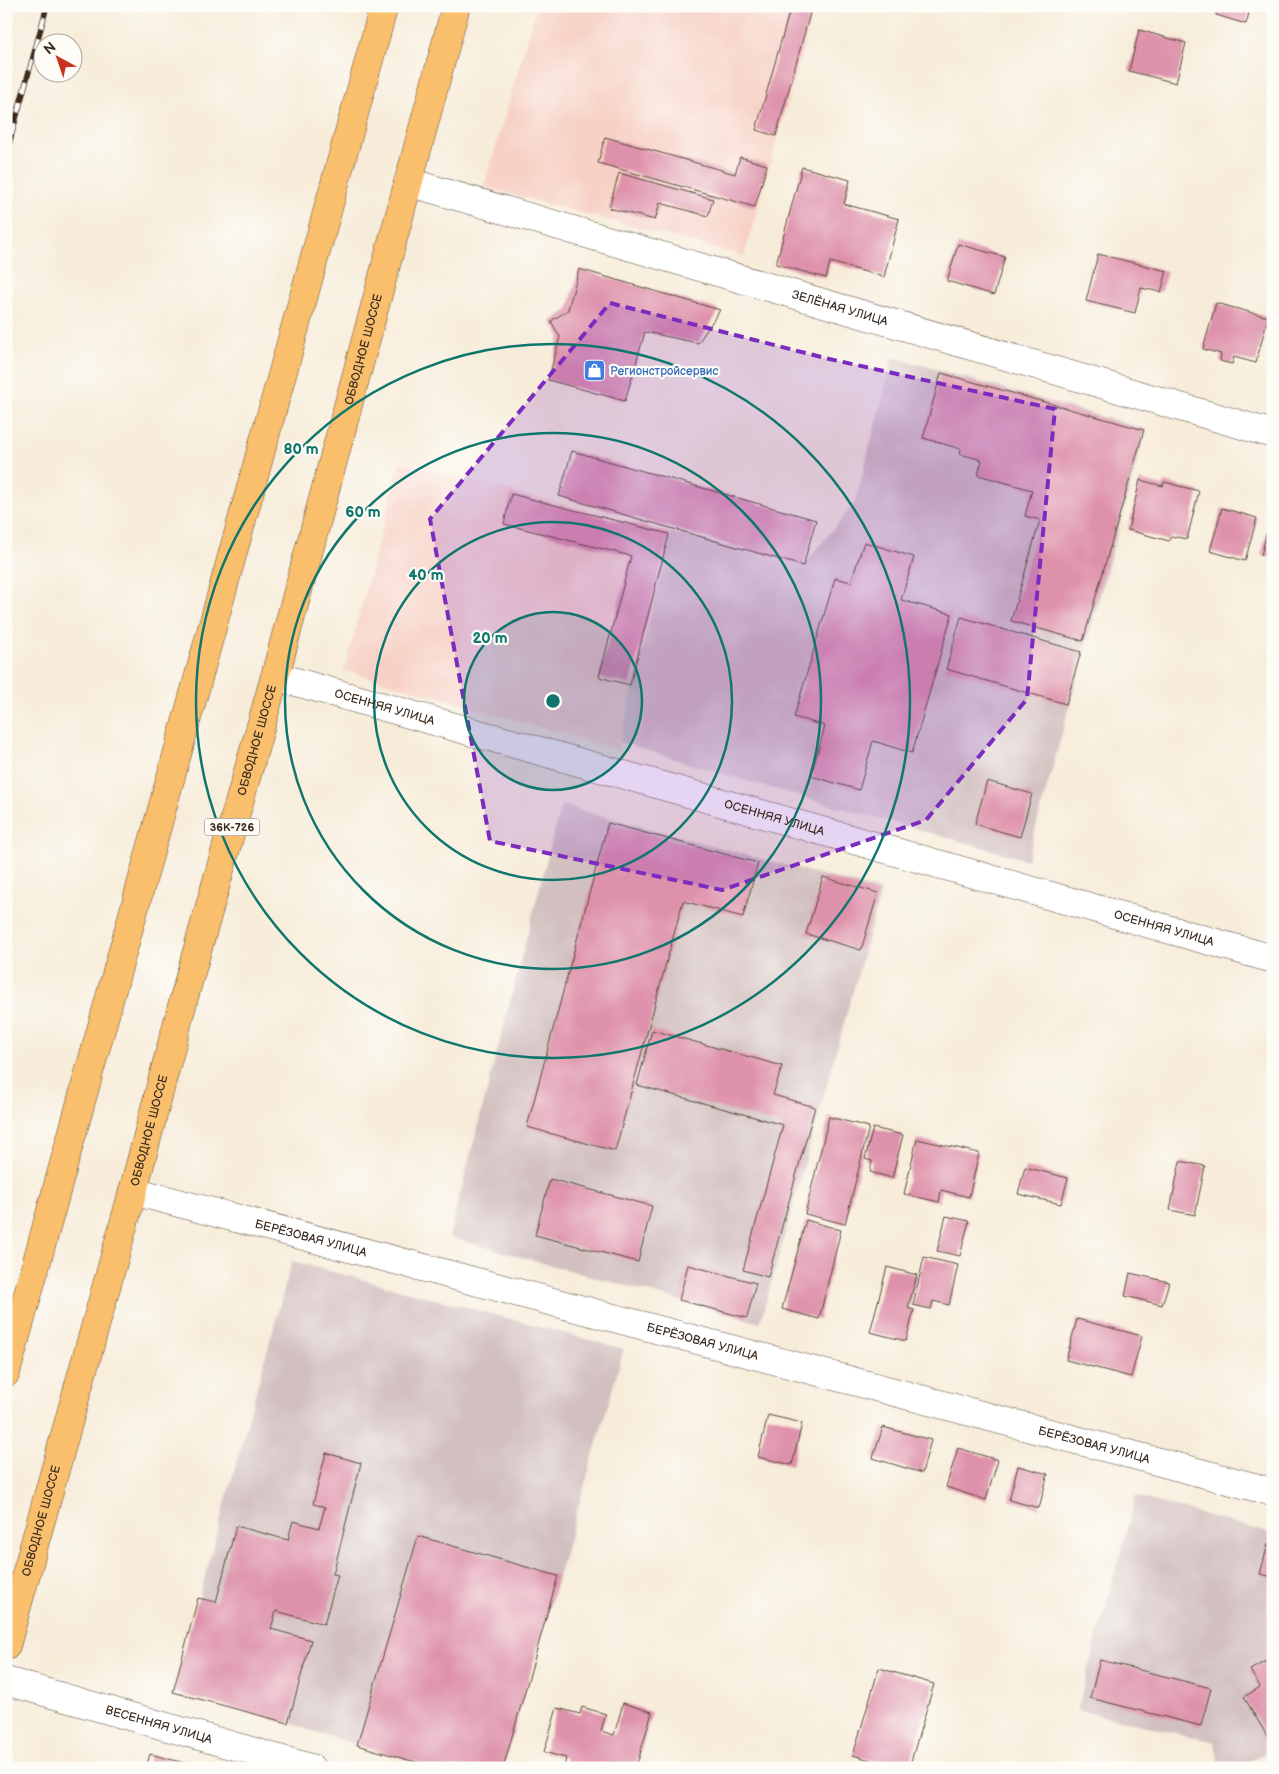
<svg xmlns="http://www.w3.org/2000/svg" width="1279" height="1774" font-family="'Balsamiq Sans',sans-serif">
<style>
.built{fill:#f7d1c6}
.industrial{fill:#d2bfbf}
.building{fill:#de91aa}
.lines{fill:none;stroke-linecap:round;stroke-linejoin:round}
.minor-casing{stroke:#57473a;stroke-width:29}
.primary-casing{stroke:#57473a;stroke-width:29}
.minor{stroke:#fff;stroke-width:28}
.primary{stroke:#f9bf6d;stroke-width:28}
.rail-casing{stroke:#3b2a1e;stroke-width:5.5}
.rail{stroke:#fdfcf7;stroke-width:4;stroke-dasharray:11;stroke-linecap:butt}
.marked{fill:#7b2cbf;fill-opacity:0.2;stroke:#7b2cbf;stroke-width:4;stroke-dasharray:10 6;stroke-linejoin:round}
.ring{fill:none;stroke:#0f766e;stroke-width:2.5}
.labels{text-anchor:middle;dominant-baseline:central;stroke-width:4.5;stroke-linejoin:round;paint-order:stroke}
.shield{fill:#fdfcf7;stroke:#75695f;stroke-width:1}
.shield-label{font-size:11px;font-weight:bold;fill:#3b2a1e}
.street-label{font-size:12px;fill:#3b2a1e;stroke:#fdfcf7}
.shop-label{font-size:12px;fill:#366cbe;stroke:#fdfcf7;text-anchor:start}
.centre{fill:#0f766e;stroke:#fdfcf7;stroke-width:2.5}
.ring-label{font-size:15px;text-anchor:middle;font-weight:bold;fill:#0f766e;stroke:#fdfcf7;stroke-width:4.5;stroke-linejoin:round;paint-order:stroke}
</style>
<rect width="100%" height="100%" fill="#fdfcf7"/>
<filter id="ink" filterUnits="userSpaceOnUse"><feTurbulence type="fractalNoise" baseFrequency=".02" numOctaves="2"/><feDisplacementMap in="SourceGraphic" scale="10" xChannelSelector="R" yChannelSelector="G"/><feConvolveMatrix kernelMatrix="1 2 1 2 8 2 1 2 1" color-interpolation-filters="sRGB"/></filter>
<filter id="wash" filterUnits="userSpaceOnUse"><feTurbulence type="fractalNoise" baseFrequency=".0096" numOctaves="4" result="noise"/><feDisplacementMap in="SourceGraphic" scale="20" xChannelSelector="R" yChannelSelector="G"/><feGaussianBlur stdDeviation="1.12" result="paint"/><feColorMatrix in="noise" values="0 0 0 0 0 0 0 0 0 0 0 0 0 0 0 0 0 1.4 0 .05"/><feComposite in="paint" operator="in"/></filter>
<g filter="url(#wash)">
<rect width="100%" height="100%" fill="#f7ecd9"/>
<g class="built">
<path d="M537,6h278l-71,250 -260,-69z"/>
<path d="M400,462l271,70 -53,218 -274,-80z"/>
</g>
<g class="industrial">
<path d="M893,357l253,72 -119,431 -274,-77 -133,-41 51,-210 132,34 52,-63z"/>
<path d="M561,805l320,86 -121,432 -311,-86z"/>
<path d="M292,1261l332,88 -121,419 -146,-23 -69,-22 -115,-31z"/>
<path d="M1136,1496l137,38v214l-34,20h-20l-4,-26 -138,-32z"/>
</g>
<g id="blocks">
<g class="building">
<path d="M791,6h21l-36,130 -20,-6z"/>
<path d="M1218,6h33l-5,18 -30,-9z"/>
<path d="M1139,30l47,13 -10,40 -47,-12z"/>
<path d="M605,137l130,37 5,-17 27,8 -12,42 -157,-44z"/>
<path d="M802,167l48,13 -6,24 55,15 -15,58 -54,-15 -4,16 -50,-14z"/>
<path d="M619,173l94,26 -5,17 -48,-13 -5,17 -46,-12z"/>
<path d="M958,244l47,13 -11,38 -47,-14z"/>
<path d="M1098,254l69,17 -6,21 -20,-4 -6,25 -49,-12z"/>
<path d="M579,269l141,41 -22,33 -53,-11 -20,69 -77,-21 12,-43 -9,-16 17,-11z"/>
<path d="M1216,303l52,14 -12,46 -22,-6 -2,7 -12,-3 1,-7 -18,-5z"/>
<path d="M941,373l203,57 -61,211 -72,-20 29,-101 -15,-4 7,-26 -54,-15 4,-15 -22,-6 1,-5 -38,-11z"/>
<path d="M572,451l244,69 -13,46 -244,-70z"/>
<path d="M1140,480l23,6 1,-4 35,9 -12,48 -16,-3 -2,5 -41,-11z"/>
<path d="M511,494l158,40 -39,151 -31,-8 32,-121 -127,-32z"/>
<path d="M1222,508l35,10 -12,43 -35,-10z"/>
<path d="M1272,513h1v45l-12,-3z"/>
<path d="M864,542l50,15 -13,43 51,14 -40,139 -39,-12 -14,49 -48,-14 14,-50 -31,-9 41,-139 16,4z"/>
<path d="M961,617l120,35 -15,52 -120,-35z"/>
<path d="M987,781l45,13 -12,43 -45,-13z"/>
<path d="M608,823l150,40 -15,54 -60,-16 -68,250 -88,-24z"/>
<path d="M823,877l55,16 -17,57 -55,-16z"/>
<path d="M652,1030l130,36 -9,29 42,12 -47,170 -25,-7 40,-145 -146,-40z"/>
<path d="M829,1117l40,10 -24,97 -40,-10z"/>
<path d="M873,1128l30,7 -11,43 -22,-6 2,-11 -7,-2z"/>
<path d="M917,1139l62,14 -10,44 -28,-7 -2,12 -35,-8z"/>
<path d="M1180,1161l25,5 -10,49 -25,-5z"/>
<path d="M1025,1167l43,11 -7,26 -43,-10z"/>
<path d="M550,1179l102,27 -14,56 -103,-27z"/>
<path d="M946,1216l23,5 -9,35 -23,-5z"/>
<path d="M806,1220l35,10 -22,89 -37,-10z"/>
<path d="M924,1257l34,8 -9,40 -16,-4 -2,8 -18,-4z"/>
<path d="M688,1265l68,18 -9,35 -68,-18z"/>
<path d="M887,1267l30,8 -9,33 6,2 -8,31 -36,-9z"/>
<path d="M1130,1273l39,9 -7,23 -37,-9z"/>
<path d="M1077,1319l65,17 -11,41 -65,-17z"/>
<path d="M768,1415l34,8 -10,42 -34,-8z"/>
<path d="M883,1427l48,13 -9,33 -49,-15z"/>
<path d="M958,1448l40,12 -12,40 -40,-13z"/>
<path d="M326,1453l35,10 -28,111 5,1 -14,49 -48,-13 -5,18 40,11 -23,83 -115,-31 25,-94 18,4 20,-76 52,14 5,-19 26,7 6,-21 -12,-3z"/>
<path d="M1018,1466l30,8 -9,34 -30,-8z"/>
<path d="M418,1536l140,40 -55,192h-67l-79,-23z"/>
<path d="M1268,1544l5,1v32l-13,-3z"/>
<path d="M1273,1657v89l-29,-49 16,-10 -10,-17z"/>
<path d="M1100,1660l111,28 -10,38 -111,-28z"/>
<path d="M879,1668l55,16 -25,84h-12l-44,-13z"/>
<path d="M623,1703l29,9 -16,56h-31l-13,-4 -1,4h-27l2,-10 -22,-6 13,-44 23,6 2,-7 24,7 -5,17 13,4z"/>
<path d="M150,1754l50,13 -1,1h-53z"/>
</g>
</g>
</g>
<g filter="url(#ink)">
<use href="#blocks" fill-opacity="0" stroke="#57473a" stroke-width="1"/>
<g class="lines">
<defs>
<g id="minor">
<path id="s1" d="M408,182l865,252"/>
<path id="s2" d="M275,676l998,283"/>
<path id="s3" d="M133,1191l1140,301"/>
<path id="s4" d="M6,1681l305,87"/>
</g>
<g id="primary">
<path d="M6,1373l378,-1367"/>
<path id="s5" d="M6,1646l127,-455 55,-208 87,-307 181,-670"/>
</g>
</defs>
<use href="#minor" class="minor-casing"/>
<use href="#primary" class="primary-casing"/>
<use href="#minor" class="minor"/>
<use href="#primary" class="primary"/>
<defs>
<path id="rail" d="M6,155l41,-149"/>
</defs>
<use href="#rail" class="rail-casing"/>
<use href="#rail" class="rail"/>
</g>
</g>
<path class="marked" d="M610,303l215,55 230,51 -28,290 -101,121 -204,70 -232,-49 -60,-322z"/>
<circle cx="553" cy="701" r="89" fill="#0f766e" fill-opacity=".12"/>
<g class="ring">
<circle cx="553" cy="701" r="89"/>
<circle cx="553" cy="701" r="179"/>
<circle cx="553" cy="701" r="268"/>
<circle cx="553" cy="701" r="357"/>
</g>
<defs>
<symbol id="shop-square" viewBox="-11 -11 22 22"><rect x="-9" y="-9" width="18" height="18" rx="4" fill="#3f7fe0" stroke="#fdfcf7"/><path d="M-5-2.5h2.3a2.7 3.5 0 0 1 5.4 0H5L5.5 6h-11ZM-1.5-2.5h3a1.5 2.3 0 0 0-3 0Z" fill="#fff"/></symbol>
</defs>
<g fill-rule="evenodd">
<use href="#shop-square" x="582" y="358" width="25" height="25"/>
</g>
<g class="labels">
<rect class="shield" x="204.5" y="818.5" width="55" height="17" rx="4"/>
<g class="shield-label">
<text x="232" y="827">36К-726</text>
</g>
<g class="street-label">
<text stroke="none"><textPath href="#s1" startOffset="450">ЗЕЛЁНАЯ УЛИЦА</textPath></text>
<text stroke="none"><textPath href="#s5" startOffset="1345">ОБВОДНОЕ ШОССЕ</textPath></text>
<text stroke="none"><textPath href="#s2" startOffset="114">ОСЕННЯЯ УЛИЦА</textPath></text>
<text stroke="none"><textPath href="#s5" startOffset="940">ОБВОДНОЕ ШОССЕ</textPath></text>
<text stroke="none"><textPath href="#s2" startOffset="519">ОСЕННЯЯ УЛИЦА</textPath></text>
<text stroke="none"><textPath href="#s2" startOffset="924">ОСЕННЯЯ УЛИЦА</textPath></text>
<text stroke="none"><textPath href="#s5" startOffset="535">ОБВОДНОЕ ШОССЕ</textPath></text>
<text stroke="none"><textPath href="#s3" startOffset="184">БЕРЁЗОВАЯ УЛИЦА</textPath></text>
<text stroke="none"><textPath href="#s3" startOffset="589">БЕРЁЗОВАЯ УЛИЦА</textPath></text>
<text stroke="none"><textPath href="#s3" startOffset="994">БЕРЁЗОВАЯ УЛИЦА</textPath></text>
<text stroke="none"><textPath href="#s5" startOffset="130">ОБВОДНОЕ ШОССЕ</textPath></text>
<text stroke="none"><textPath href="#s4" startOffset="159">ВЕСЕННЯЯ УЛИЦА</textPath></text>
</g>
<g class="shop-label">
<text x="610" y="371">Регионстройсервис</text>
</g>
</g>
<circle cx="553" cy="701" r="8" class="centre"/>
<g class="ring-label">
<text x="301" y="454">80 m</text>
<text x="363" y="517">60 m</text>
<text x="426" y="580">40 m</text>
<text x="490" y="643">20 m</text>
</g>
<rect width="1279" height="1774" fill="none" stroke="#fdfcf7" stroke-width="25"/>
<g transform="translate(58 58) rotate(320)"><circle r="24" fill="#fdfcf7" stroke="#afa8a0"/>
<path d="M0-4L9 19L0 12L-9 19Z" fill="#c8321e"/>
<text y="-8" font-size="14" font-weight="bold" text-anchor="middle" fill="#3b2a1e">N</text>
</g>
</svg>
